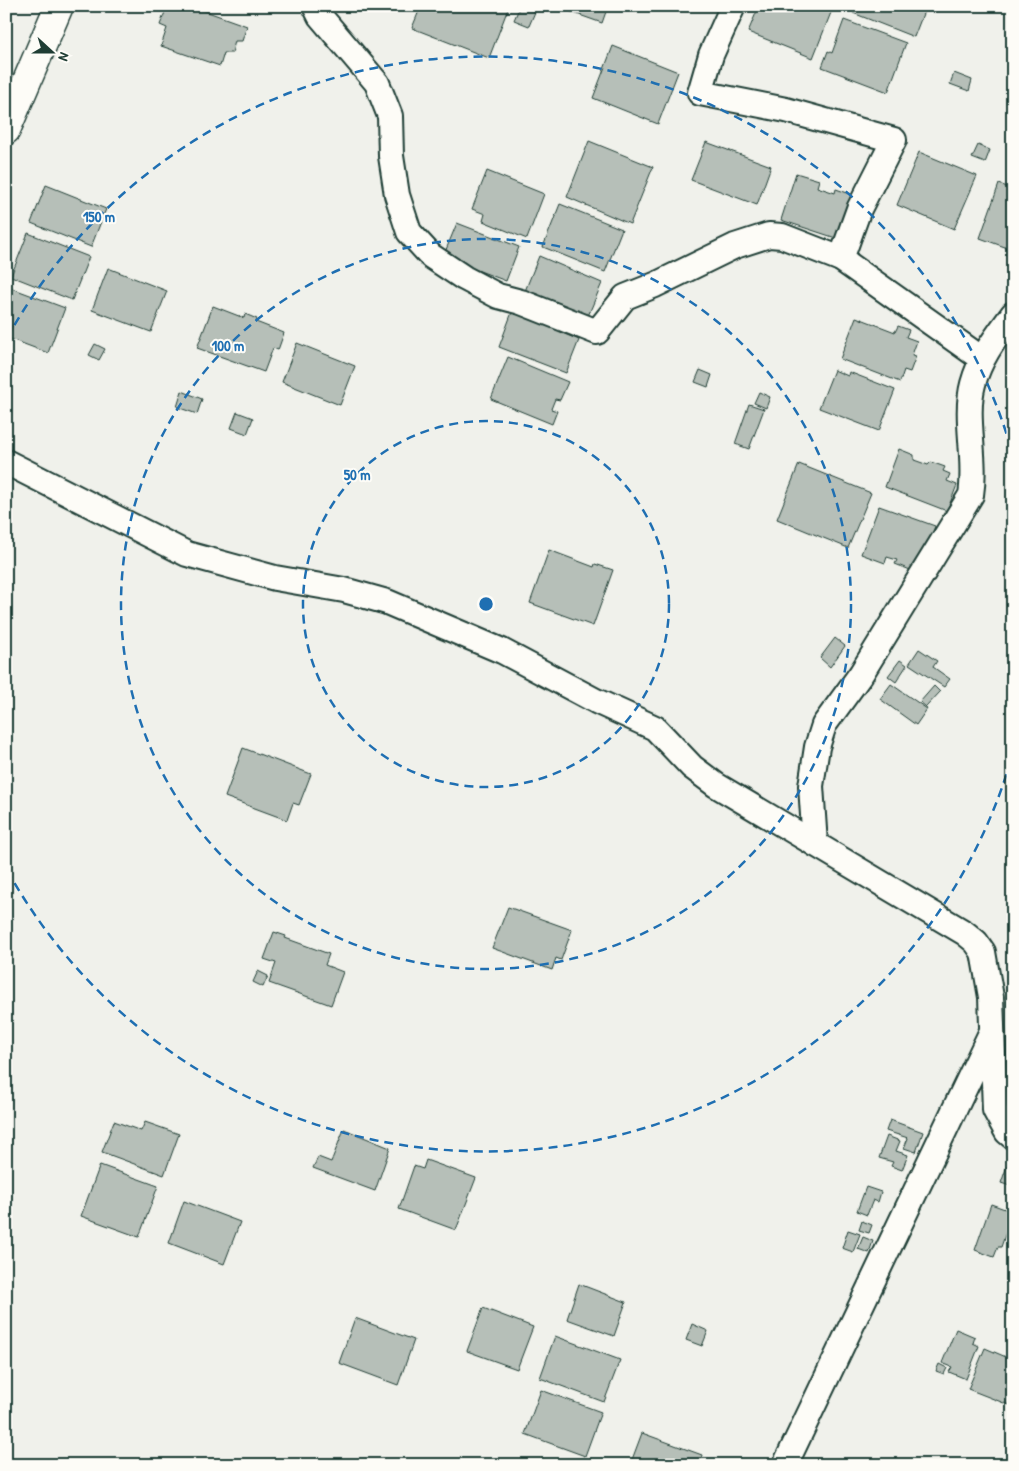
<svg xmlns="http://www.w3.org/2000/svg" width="1019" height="1471" font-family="'Patrick Hand',sans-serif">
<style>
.building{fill:#b6bfb8;stroke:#1f3d34}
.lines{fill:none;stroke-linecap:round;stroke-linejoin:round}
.minor-casing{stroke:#1f3d34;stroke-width:28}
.tertiary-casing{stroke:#1f3d34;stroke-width:31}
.minor{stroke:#fdfcf7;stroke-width:24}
.tertiary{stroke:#fdfcf7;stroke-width:28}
.ring{fill:none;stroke:#1f6fb2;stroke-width:2.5;stroke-dasharray:9 6}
.centre{fill:#1f6fb2;stroke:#fdfcf7;stroke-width:2.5}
.ring-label{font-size:15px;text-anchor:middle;font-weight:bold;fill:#1f6fb2;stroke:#fdfcf7;stroke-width:4;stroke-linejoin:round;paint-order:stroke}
</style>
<rect width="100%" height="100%" fill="#f0f1eb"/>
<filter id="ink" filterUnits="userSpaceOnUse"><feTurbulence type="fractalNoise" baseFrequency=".02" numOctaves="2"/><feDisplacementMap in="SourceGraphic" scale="10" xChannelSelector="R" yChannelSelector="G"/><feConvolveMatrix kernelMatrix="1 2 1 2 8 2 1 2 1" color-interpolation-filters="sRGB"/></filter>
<g filter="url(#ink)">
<g class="building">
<path d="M157,6h34l56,20 -5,15h-7l-3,12h-8l-4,13 -59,-20 6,-18 -7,-3 5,-13 -9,-3z"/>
<path d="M421,6h88l-20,52 -77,-30z"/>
<path d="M520,6l15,6 -6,14 -15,-6z"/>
<path d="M554,6h54l-6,17z"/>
<path d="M759,6h63l10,4 -19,48 -65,-26z"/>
<path d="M856,6h70l-12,31 -61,-24z"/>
<path d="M844,20l62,23 -18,49 -66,-25 6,-16 4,2z"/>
<path d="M613,46l65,26 -20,52 -65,-26z"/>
<path d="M954,73l18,7 -3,11 -19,-7z"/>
<path d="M589,141l64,26 -23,57 -63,-27z"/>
<path d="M706,142l65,24 -14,39 -66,-25z"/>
<path d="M978,145l12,5 -5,13 -13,-5z"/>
<path d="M919,152l58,24 -23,53 -57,-24z"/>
<path d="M487,171l57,23 -17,45 -44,-18 2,-7 -13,-5z"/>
<path d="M796,173l23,7 -2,7 18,6 1,-4 20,7 -14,44 -61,-20z"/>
<path d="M999,184l14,5v61l-33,-12z"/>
<path d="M46,185l60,24 -15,38 -60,-24z"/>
<path d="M560,204l62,25 -17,43 -62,-25z"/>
<path d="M457,223l62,24 -13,34 -63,-24z"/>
<path d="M28,233l61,24 -17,43 -61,-24z"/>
<path d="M539,256l63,27 -17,40 -62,-27z"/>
<path d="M108,268l59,23 -16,41 -59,-22z"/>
<path d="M6,286l59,22 -17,45 -40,-15 4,-12 -6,-2z"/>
<path d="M515,304l51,19 -4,10 17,7 -13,33 -67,-26z"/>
<path d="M213,306l31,12 1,-4 12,5 -1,3 28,11 -6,17 -5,-2 -9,24 -67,-24z"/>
<path d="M856,317l39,15 3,-6 11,4 -3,7 11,4 -5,14 4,1 -6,16 -6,-2 -4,12 -60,-23z"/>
<path d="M297,343l58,23 -15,39 -58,-23z"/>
<path d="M95,344l10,5 -6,11 -10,-5z"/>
<path d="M508,357l60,25 -8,18 -5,-1 -4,10 6,2 -5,13 -61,-25z"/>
<path d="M700,370l12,5 -4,12 -13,-5z"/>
<path d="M834,370l14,6 1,-4 46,18 -16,41 -60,-23z"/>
<path d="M182,391l20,8 -5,15 -20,-7z"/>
<path d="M759,392l11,5 -4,11 -12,-5z"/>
<path d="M749,404l15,5 -15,40 -14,-5z"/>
<path d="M237,412l16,6 -6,16 -16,-6z"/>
<path d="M899,449l15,6v5l14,5 3,-3 14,5 -2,4 7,3 -3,7 10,4 -10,26 -62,-24z"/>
<path d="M799,464l72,29 -23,55 -71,-29z"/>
<path d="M879,506l56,20 -17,47 -23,-9 2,-4 -10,-3 -2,6 -24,-9z"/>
<path d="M549,550l45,17 1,-3 18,6 -20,56 -63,-23z"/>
<path d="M835,638l10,8 -15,21 -10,-9z"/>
<path d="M919,649l18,12 -4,6 17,12 -6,8 -35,-23z"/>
<path d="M900,660l7,5 -11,17 -8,-6z"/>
<path d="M891,684l36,25 -11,16 -36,-26z"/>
<path d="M934,686l6,6 -14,15 -6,-5z"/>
<path d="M243,748l68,26 -12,31 -6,-2 -6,17 -62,-23z"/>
<path d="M508,907l64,23 -11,30 -5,-2 -4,12 -60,-22z"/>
<path d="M274,932l12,4 -1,2 44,16 -4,11 18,7 -12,33 -62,-22 7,-20 -12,-4z"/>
<path d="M258,971l10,5 -5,11 -10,-5z"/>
<path d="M890,1120l33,12 -7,20 -12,-4 4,-10 -22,-7z"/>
<path d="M114,1121l27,10 4,-9 34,12 -15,41 -62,-23z"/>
<path d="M344,1129l46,19 -15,43 -62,-23 5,-11 13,5z"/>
<path d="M887,1136l13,5 -4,10 12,4 -6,15 -11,-4 2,-4 -14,-4z"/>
<path d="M426,1160l50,18 -20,52 -57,-21 15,-43 9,3z"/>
<path d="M100,1165l58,21 -19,51 -58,-21z"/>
<path d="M1007,1166l6,3v18l-12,-4z"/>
<path d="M866,1187l15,5 -3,10 -5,-2 -6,15 -10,-4z"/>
<path d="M184,1201l56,21 -16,42 -55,-21z"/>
<path d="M991,1204l22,8 -12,35h-3l-4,10 -19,-7z"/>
<path d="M862,1221l10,4 -3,8 -10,-3z"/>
<path d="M848,1230l12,4 -7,18 -11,-4z"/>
<path d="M863,1237l10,4 -4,12 -11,-4z"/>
<path d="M579,1284l47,18 -12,34 -47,-17z"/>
<path d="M483,1308l50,19 -16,42 -50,-18z"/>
<path d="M355,1318l59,22 -16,45 -59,-22z"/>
<path d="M692,1324l16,7 -6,15 -16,-6z"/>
<path d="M956,1329l19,8 -2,6 6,3 -13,33 -17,-7 3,-5 -10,-4z"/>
<path d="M555,1336l65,24 -16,42 -64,-24z"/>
<path d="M985,1348l28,12v35l-4,10 -41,-16z"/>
<path d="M939,1364l8,4 -3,6 -8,-3z"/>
<path d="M541,1390l60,22 -16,44 -60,-22z"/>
<path d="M642,1433l60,22 -3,10h-69z"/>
</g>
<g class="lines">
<defs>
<g id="minor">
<path d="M315,6l5,10 57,67 13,33 1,40 6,39 12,37 22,24 33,22 34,18 23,6 76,30 28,-35 30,-12 80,-39 34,-11 13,1 59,23 141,100"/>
<path d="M733,6l-22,49 -11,38 86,17 108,30 -35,69 -18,50"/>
<path d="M6,462l181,92 88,24 69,12 43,12 115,49 94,50 59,27 37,39 24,18 249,148 11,9 7,10 8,45 4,113 12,22 6,5"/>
<path d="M815,844l-4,-58 6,-39 7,-22 37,-51 110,-179c6,-37 -7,-78 2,-111 7,-27 24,-48 40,-70"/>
<path d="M785,1465l206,-432"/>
</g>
<path id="tertiary" d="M6,130l53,-124"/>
</defs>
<use href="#minor" class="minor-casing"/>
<use href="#tertiary" class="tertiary-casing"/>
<use href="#minor" class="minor"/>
<use href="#tertiary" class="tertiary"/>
</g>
</g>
<g class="ring">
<circle cx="486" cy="604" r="183"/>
<circle cx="486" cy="604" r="365"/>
<path d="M1011 760A548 548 0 0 1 7 870M7 338A548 548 0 0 1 1011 448"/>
</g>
<circle cx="486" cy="604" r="8" class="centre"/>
<g class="ring-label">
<text x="99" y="222">150 m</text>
<text x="228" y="351">100 m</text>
<text x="357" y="480">50 m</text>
</g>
<rect width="1019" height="1471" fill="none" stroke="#fdfcf7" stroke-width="25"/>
<rect x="12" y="12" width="994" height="1446" fill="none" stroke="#1f3d34" stroke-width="2" filter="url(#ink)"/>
<g transform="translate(52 52) rotate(111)" stroke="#fdfcf7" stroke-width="4" paint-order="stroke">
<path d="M0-4L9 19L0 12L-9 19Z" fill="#1f3d34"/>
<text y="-8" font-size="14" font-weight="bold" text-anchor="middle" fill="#1f3d34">N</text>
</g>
</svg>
